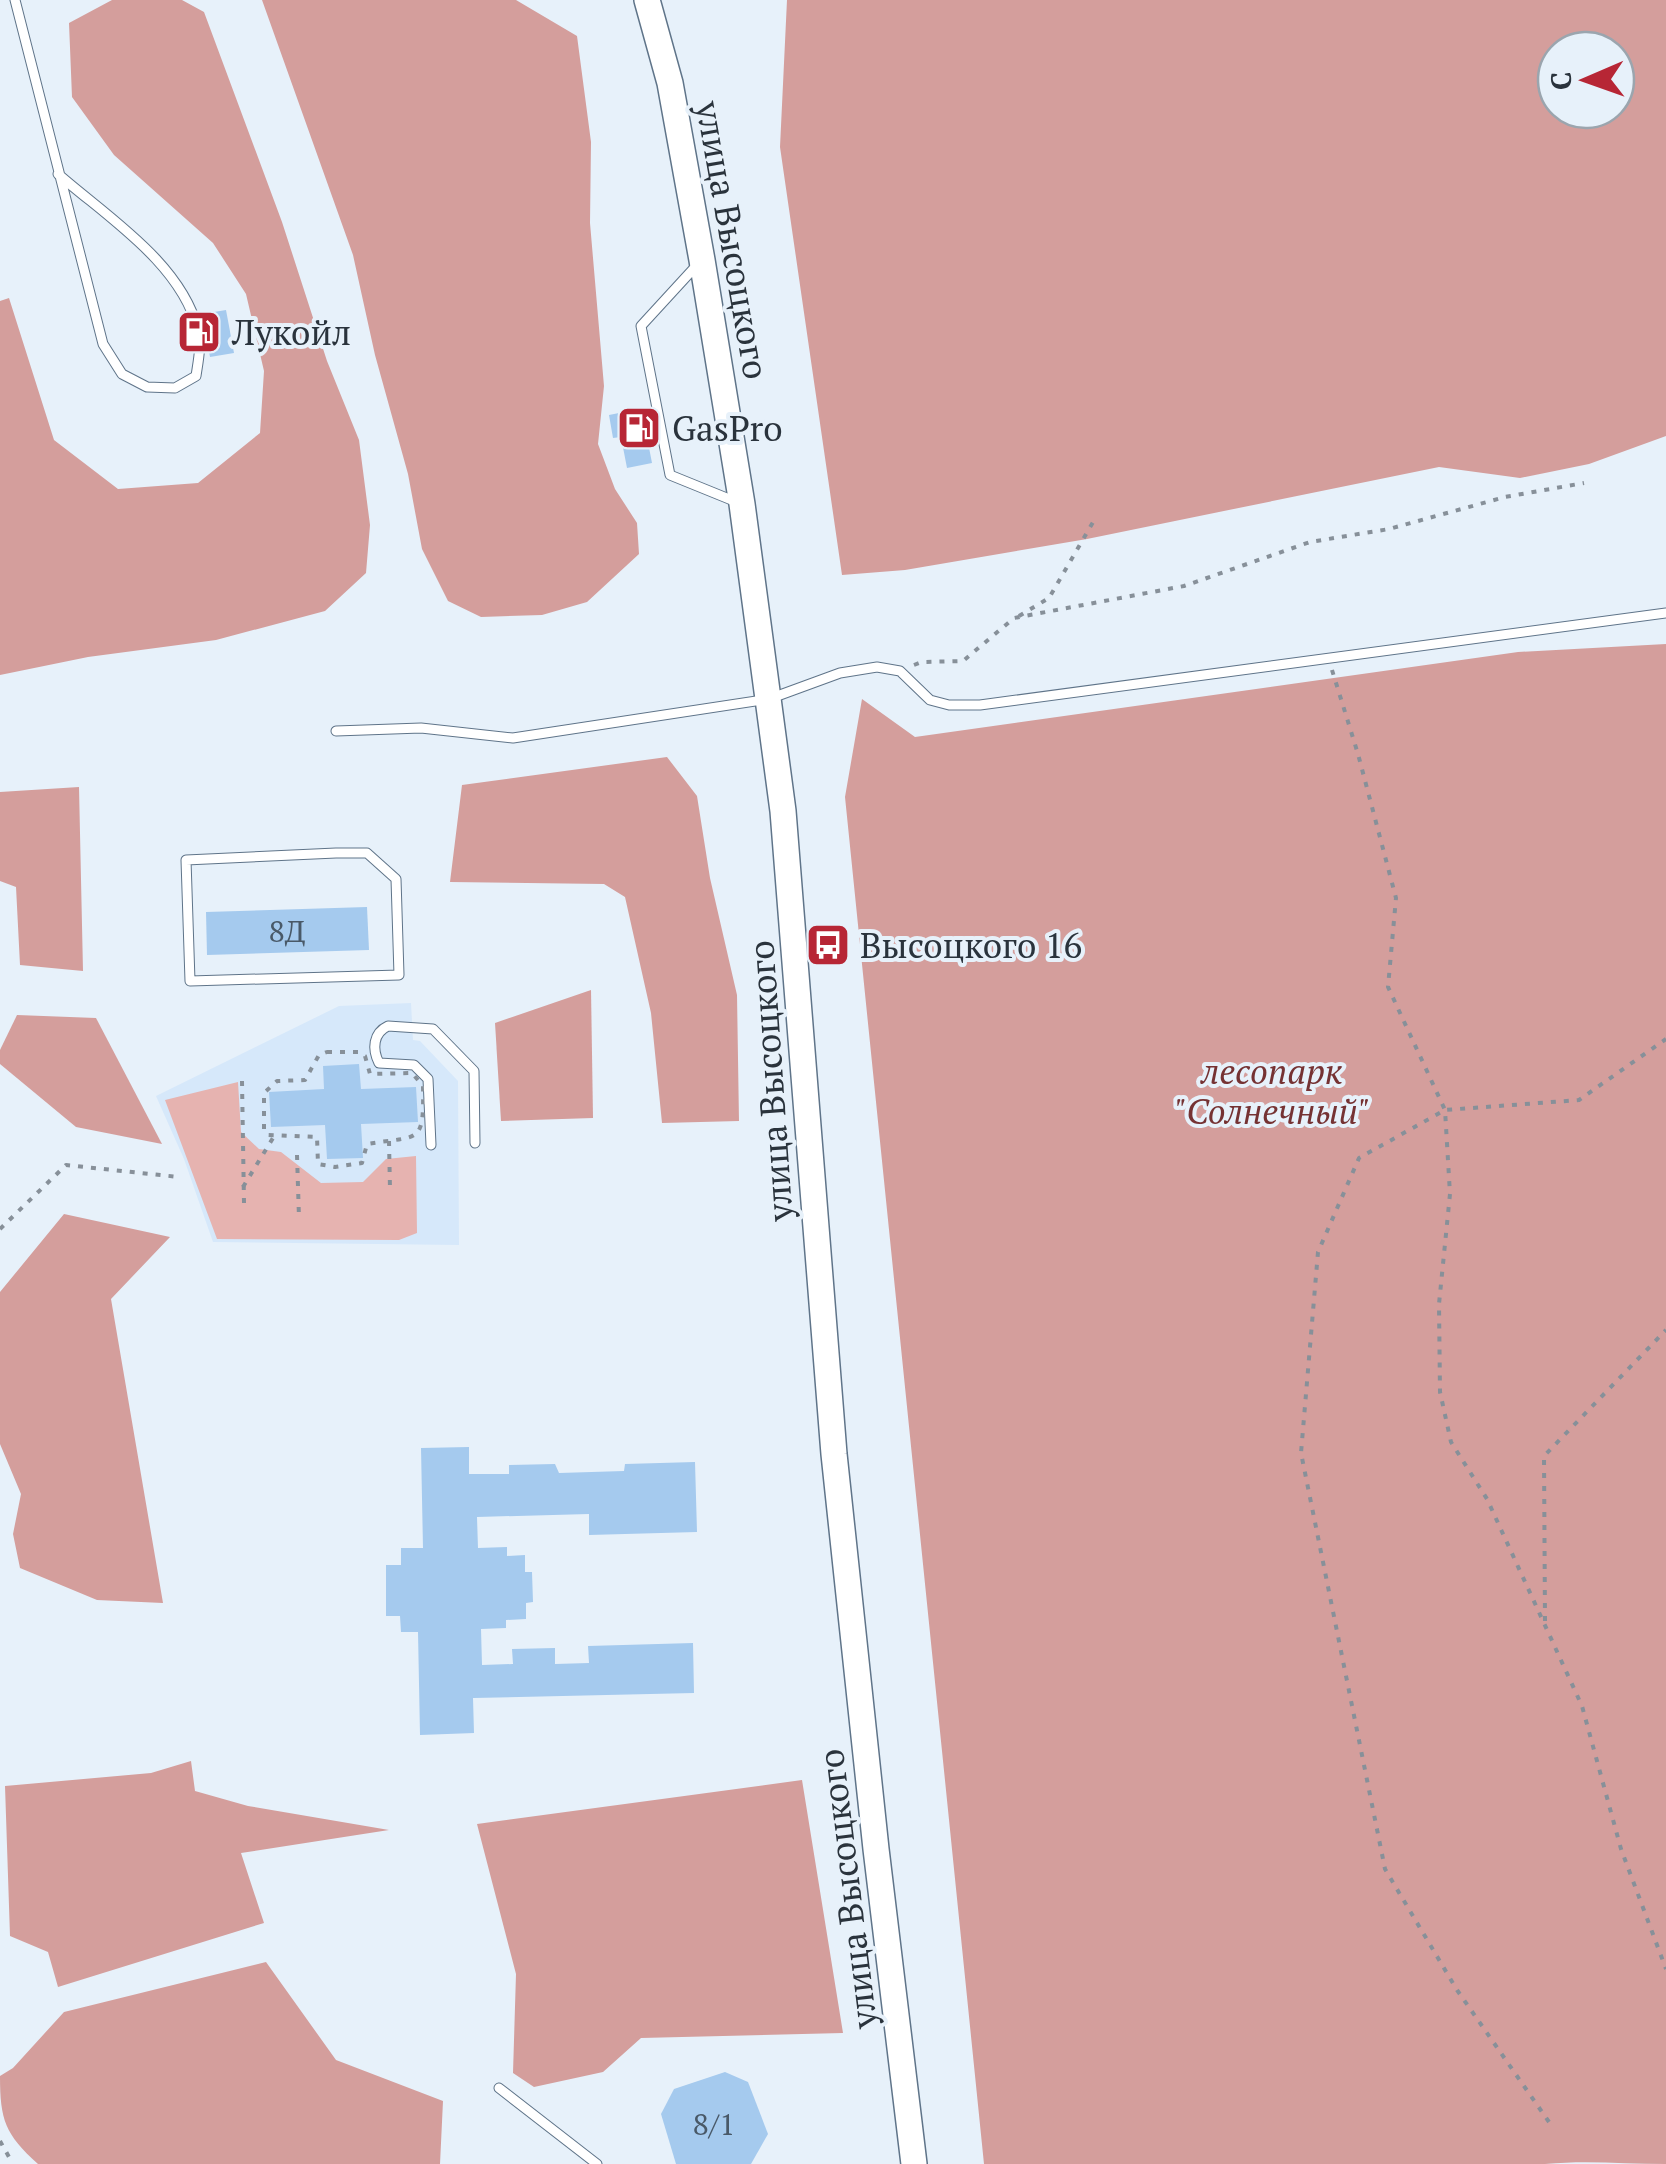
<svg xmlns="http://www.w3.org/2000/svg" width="1666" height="2164" font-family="'PT Serif',serif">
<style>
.built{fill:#d6e8fa}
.green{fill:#e6b3b0}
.forest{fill:#d49e9c;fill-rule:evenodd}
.building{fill:#a5caee}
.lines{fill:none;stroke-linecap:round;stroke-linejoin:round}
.lane-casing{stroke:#5f7489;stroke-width:11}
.secondary-casing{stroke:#5f7489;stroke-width:28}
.path{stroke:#879099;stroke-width:4;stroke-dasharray:5 8;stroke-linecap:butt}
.lane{stroke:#fff;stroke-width:9}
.secondary{stroke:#fff;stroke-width:25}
.labels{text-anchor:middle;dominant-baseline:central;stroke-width:8;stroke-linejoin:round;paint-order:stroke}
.number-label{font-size:30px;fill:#495968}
.street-label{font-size:35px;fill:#2a333c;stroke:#e7f1fa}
.poi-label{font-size:35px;fill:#2a333c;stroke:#e7f1fa;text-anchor:start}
.park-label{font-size:35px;font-style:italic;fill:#753233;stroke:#e7f1fa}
</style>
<rect width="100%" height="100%" fill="#e7f1fa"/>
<path class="built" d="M411,1003l2,37 7,1 38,40 1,164 -246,-3 -29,-83 -28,-63 183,-90z"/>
<path class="green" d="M238,1082l3,50 18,17 22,3 40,31 42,-1 23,-23 30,-3 1,77 -18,7 -182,-1 -52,-139z"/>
<g class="forest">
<path d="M112,0h70l22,12 78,210 45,139 32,79 11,85 -4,48 -41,38 -109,29 -128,17 -88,18v-374l9,-3 45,142 64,49 80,-6 62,-50 4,-62 -18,-77 -33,-51 -99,-88 -42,-58 -3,-74z"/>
<path d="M262,0h254l61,36 14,106 -1,81 14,163 -6,58 17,45 22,34 2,31 -52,48 -45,13 -61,2 -33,-16 -26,-52 -14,-75 -33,-119 -22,-100z"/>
<path d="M787,0h879v436l-77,28 -69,14 -81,-11 -352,72 -182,31 -63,5 -62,-428zM1556,50h60v60h-60z"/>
<path d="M1666,644v1520c-42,0 -79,-4 -121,0h-561l-139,-1367 17,-98 53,38 603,-85z"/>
<path d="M667,757l30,39 13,82 27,117 2,126 -77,2 -11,-110 -26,-116 -21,-13 -154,-2 12,-97z"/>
<path d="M79,787l4,184 -63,-6 -4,-78 -16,-6v-89z"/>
<path d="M591,990l2,128 -92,3 -6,-98z"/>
<path d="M17,1015l79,3 66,126 -86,-17 -76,-63v-14z"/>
<path d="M64,1214l106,23 -59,62 52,304 -66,-3 -77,-32 -7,-34 8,-40 -21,-50v-152z"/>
<path d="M191,1761l4,30 53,15 141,24 -148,23 23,70 -206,64 -10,-35 -38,-16 -5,-150 146,-13z"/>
<path d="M802,1780l41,253 -202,5 -38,34 -69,15 -21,-14 3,-99 -39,-150z"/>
<path d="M266,1962l70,98 107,41 -3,63h-402c-33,-30 -38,-44 -38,-88l13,-8 51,-56z"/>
</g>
<g class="building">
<path d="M226,310l8,43 -24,4 -8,-43z"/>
<path d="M649,407l4,23 -7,2 6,31 -25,5 -6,-31 -8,1 -4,-23z"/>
<path d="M367,907l2,43 -162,5 -1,-43z"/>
<path d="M359,1064l2,25 55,-2 2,35 -57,2 2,34 -36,1 -2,-34 -54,2 -2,-35 55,-3 -1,-23z"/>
<path d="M469,1447v27h40v-9l46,-1 4,9 65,-2 1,-7 70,-2 2,70 -108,3v-21l-112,3 1,31 29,-1v9l18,-1v17h7l1,30 -7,1v16l-20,1v8l-25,1 1,36 31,-1 -1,-15 43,-1v16l34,-1 -1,-17 105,-3 1,50 -221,5 1,35 -54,2 -2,-103h-17l-1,-16h-14v-51h15v-17h22l-2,-100z"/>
<path d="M725,2072l23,10 20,52 -17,30h-75l-15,-50 13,-25z"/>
</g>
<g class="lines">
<defs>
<g id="lane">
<path d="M15,0l88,344 19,30 25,13 28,1 21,-12c2,-14 6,-32 2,-46 -17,-67 -91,-113 -140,-156"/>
<path d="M697,265l-56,61 29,149 69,28"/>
<path d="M336,731l85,-3 92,10 256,-39 71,-26 37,-6 23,4 30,29 19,5h31l686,-92"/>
<path d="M336,853h31l29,26 3,96 -209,6 -4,-121z"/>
<path d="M431,1145l-3,-66 -14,-14 -35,-2c-7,-14 -6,-30 9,-37l45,3 41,42 1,72"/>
<path d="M499,2088l98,76"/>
</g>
<path id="secondary" d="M647,0l23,83 32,177 40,244 41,307 51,643 42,395 38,315"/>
</defs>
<use href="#lane" class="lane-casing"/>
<use href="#secondary" class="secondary-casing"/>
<g class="path">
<path d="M1019,616l30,-18 47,-81"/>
<path d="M914,665l8,-3 41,-1 51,-43 170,-32 126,-44 79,-13 116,-32 79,-14"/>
<path d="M1332,670l26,84 38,144 -8,89 57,123 5,84 -11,110 1,88 11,50 36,57 95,207 39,143 45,120"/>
<path d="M327,1052h31l7,4 5,18 42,-1 11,13c1,60 -3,49 -56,58l-5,19 -27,4 -17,-3 -1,-27 -49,-2 -4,-5v-37l13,-12 28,-1 14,-25z"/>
<path d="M242,1081l2,122"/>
<path d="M389,1141l1,48"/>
<path d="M297,1155l2,63"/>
<path d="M243,1187l30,-49"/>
<path d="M0,1229l66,-64 113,12"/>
<path d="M1545,1621l-1,-165 122,-126"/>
<path d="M1549,2122l-92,-132 -72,-121 -84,-416 17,-201 41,-94 86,-48 134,-10 87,-61"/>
<path d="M0,2141l9,16 -1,7"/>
</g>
<use href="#lane" class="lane"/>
<use href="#secondary" class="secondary"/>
</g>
<defs>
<symbol id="fuel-square" viewBox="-11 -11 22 22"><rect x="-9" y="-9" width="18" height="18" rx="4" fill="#b72635" stroke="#e7f1fa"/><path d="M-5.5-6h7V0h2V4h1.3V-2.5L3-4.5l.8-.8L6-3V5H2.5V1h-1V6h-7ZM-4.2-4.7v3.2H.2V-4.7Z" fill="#fff"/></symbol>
<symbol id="bus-square" viewBox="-11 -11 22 22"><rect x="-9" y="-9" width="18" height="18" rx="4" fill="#b72635" stroke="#e7f1fa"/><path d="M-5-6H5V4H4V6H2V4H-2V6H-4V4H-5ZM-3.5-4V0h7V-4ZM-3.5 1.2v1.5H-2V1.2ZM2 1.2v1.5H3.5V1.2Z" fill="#fff"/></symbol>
</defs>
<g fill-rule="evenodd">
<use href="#fuel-square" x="174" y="307" width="50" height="50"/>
<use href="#fuel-square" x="614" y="403" width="50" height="50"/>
<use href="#bus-square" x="803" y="920" width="50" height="50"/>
</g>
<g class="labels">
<g class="number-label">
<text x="287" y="931">8Д</text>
<text x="714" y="2124">8/1</text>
</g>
<g class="street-label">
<text transform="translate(733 240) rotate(80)">улица Высоцкого</text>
<text transform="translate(770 1081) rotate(-94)">улица Высоцкого</text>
<text transform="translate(847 1889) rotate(-97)">улица Высоцкого</text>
</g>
<g class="poi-label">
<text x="232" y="332">Лукойл</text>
<text x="672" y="428">GasPro</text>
<text x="860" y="945">Высоцкого 16</text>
</g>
<g class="park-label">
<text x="1272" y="1071">лесопарк<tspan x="1272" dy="40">"Солнечный"</tspan></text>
</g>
</g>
<g transform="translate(1586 80) rotate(268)"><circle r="48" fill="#e7f1fa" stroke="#9ba5ae" stroke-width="2.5"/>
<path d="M0-8L18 38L0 25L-18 38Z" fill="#b72635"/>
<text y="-15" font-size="28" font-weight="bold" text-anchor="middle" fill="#2a333c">С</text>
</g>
</svg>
